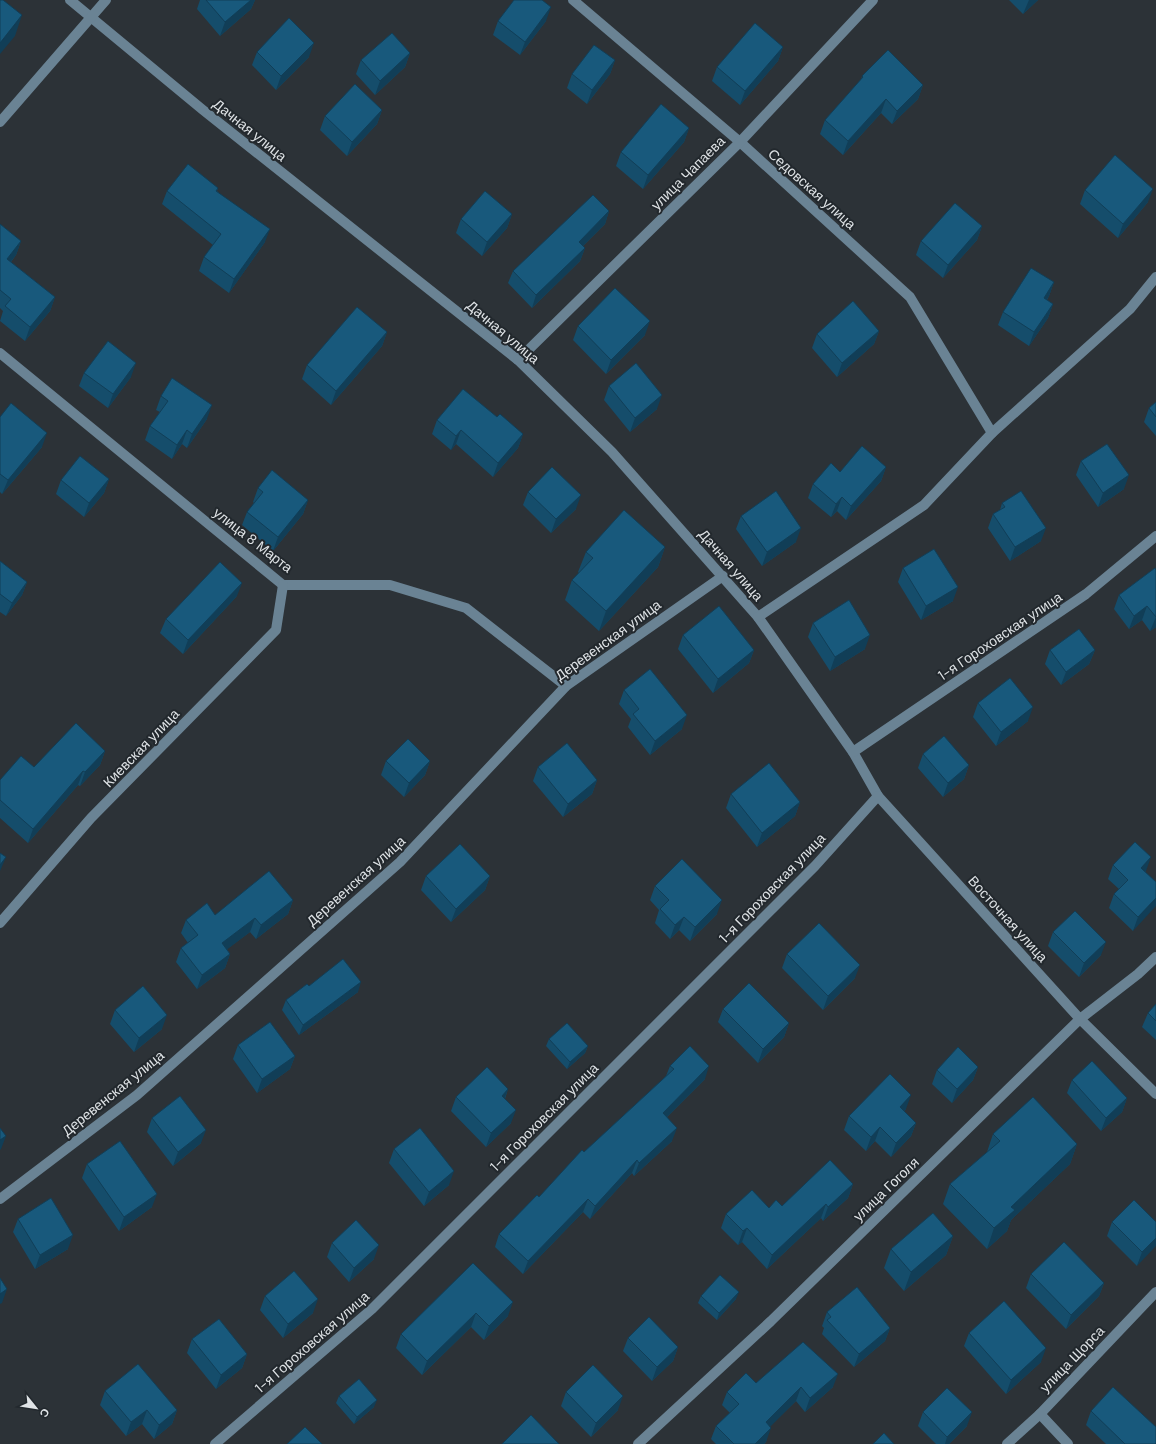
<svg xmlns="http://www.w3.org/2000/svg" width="1156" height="1444" font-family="'DM Sans',sans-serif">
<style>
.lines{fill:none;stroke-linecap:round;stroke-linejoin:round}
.minor{stroke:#6a8394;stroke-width:10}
.wall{fill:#154d6b}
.shaded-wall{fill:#113e57}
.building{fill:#18597c;stroke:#113e57}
.labels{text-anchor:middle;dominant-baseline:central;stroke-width:4;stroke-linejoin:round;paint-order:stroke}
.street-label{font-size:14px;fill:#dfe3e6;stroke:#22282d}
</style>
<rect width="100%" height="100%" fill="#2c3237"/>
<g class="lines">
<g class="minor">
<path d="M70,0l133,110 315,250 94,92 146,165 95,135 25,44 202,223 76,75"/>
<path d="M573,0l167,142 170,155 82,136"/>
<path d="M0,122l106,-122"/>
<path d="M0,353l283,232h107l76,23 100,78"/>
<path d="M518,360l222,-218 133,-142"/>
<path d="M758,617l166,-112 68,-72 138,-124 26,-32"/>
<path d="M853,752l233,-158 70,-58"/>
<path d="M0,923l91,-105 185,-188 7,-45"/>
<path d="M0,1199l137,-104 263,-233 166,-176 157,-110"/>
<path d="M1040,1414l28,30"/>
<path d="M215,1444l157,-135 443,-443 63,-70"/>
<path d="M638,1444l133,-123 309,-302 58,-45 18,-17"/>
<path d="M1007,1444l33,-30 116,-122"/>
</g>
</g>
<g class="wall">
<path d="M200,0h55l-4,9 -31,27 -23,-27z"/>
<path d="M1009,0h29l-15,14z"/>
<path d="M498,21h48l-26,34 -27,-20z"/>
<path d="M783,47l-5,14 -38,44 -28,-24 5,-14z"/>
<path d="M257,52l52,5 -33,33 -24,-25z"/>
<path d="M410,53l-5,14 -30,28 -19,-21 5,-14z"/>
<path d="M615,60l-5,14 -23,30 -20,-16 5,-14z"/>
<path d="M862,76l61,9 -5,14 -26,25 -11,-11 -38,42 -23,-21 5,-14 36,-40z"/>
<path d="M382,110l-5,14 -30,32 -27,-26 5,-14z"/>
<path d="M689,128l-5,14 -41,47 -27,-23 5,-14z"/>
<path d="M218,188l-1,3 48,51 -36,51 -30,-22 5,-14 9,-12 -51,-41 5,-13z"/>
<path d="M1085,190l63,12 -30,36 -38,-34z"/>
<path d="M609,211l-4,13 -22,22 2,2 -5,13 -48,47 -24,-25 5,-12z"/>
<path d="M512,214l-5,14 -25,28 -26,-23 5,-14z"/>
<path d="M0,224l21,17 -5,14 -5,7 44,35 -5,14 -25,30 -25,-20 3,-10 -3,-3z"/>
<path d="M982,226l-5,14 -34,38 -27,-23 5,-14z"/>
<path d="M1054,282l-5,14 -2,4 6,4 -5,14 -19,28 -31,-21 5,-13z"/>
<path d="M578,326l67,9 -39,39 -33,-34z"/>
<path d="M879,331l-5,13 -37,33 -25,-29 5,-14z"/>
<path d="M387,332l-5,14 -51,59 -29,-26 5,-14z"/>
<path d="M84,373l47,4 -23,31 -29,-22z"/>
<path d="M609,386l48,23 -27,23 -26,-32z"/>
<path d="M161,396l46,23 -20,29 -5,-4 -10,15 -27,-19 5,-14 10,-14 -4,-2z"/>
<path d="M1156,402v34l-12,-14 5,-14z"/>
<path d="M0,417l42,30 -40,47 -2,-2z"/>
<path d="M497,417l26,17 -5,14 -25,29 -37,-33 -5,6 -19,-16 5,-14z"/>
<path d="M1081,461l43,28 -26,18 -22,-32z"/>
<path d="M886,467l-5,14 -35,39 -9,-9 -6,6 -23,-19 5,-14 27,-12z"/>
<path d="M109,479l-5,14 -20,24 -28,-23 5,-14z"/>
<path d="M258,488l50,12 -5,14 -30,37 -31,-26 5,-13 7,-9 -1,-1z"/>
<path d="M528,492l48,17 -25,24 -28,-28z"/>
<path d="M1002,503l39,38 -31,20 -22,-33 5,-14 7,-4z"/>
<path d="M741,516l55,26 -34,24 -26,-37z"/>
<path d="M665,547l-7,20 -59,64 -34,-31 7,-20 7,-7 -1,-1 8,-20z"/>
<path d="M0,561l27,21 -5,13 -16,21 -6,-4z"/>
<path d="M903,568l50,33 -32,19 -23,-38z"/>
<path d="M1155,568l1,59 -6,4 -8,-11 -13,9 -15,-20 5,-14z"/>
<path d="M237,596l-54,58 -23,-21 6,-14z"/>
<path d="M813,623l52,26 -35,22 -22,-34z"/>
<path d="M683,635l71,15 -5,13 -36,30 -35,-44z"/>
<path d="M1050,650h45l-6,14 -28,21 -16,-21z"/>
<path d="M624,690l58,39 -32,26 -22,-28 3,-8 -12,-15z"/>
<path d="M978,703l50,18 -32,25 -23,-29z"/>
<path d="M105,751l-5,14 -20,21 -2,-1 -50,58 -28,-25v-38l34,-13z"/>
<path d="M923,754l46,11 -5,14 -21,18 -25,-29z"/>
<path d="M386,761h44l-5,14 -21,22 -23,-22z"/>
<path d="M538,767l59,13 -5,14 -29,23 -30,-36z"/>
<path d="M731,794l69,8 -5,14 -38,31 -31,-39z"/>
<path d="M1113,865l33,6 -1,1 11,10 -23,49 -24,-23 5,-14 5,-5 -11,-10z"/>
<path d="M426,876h64l-5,14 -34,32 -30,-32z"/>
<path d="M655,886l62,28 -27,27 -11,-11 -9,9 -15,-16 4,-13 -9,-10z"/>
<path d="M293,900l-5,14 -32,25 -6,-7 -23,17 3,5 -5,14 -28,21 -21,-27 5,-14 7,-5 -7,-10 5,-13 29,-5z"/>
<path d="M1053,932l48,23 -22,22 -31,-31z"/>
<path d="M787,954l68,24 -32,32 -41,-42z"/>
<path d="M309,986l49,6 -59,43 -17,-25 4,-10z"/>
<path d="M1156,1004v36l-14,-13 6,-14z"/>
<path d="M723,1009l66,14 -5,14 -26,26 -40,-41z"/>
<path d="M115,1010l47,19 -28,23 -24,-28z"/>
<path d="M549,1039l39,7 -3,7 -18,16 -21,-23z"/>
<path d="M238,1045l57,11 -5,13 -33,24 -24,-34z"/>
<path d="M670,1066l35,13 -38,38 5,24 -38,35 -2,-3 -42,46 -7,-7 -60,62 -28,-27 4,-13 40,-37 45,-45 82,-76z"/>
<path d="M978,1067l-5,13 -21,23 -20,-19 5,-14z"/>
<path d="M1072,1080l55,18 -5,14 -21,19 -34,-38z"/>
<path d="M508,1089l-3,10 6,24 -25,24 -35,-36 5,-14z"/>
<path d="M906,1109l-2,2 12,12 -5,13 -20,21 -16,-16 -9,10 -22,-21 5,-14z"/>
<path d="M152,1118l49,25 -28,23 -26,-34z"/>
<path d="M993,1134l84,10 -7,20 -59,56 -4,11 -20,18 -44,-45 7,-20 37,-32z"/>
<path d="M394,1149l55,36 -25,21 -35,-43z"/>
<path d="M87,1164l65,43 -33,24 -37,-53z"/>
<path d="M853,1184l-5,14 -25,23 -2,-3 -54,51 -25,-27 -4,3 -17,-17 5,-14 56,-8z"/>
<path d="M18,1219l50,30 -33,20 -22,-37z"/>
<path d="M1112,1222h44l-19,44 -30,-30z"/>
<path d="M953,1236l-7,19 -42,36 -20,-23 7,-19z"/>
<path d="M332,1243l42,16 -25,23 -22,-25z"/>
<path d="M473,1263l35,53 -24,24 -13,-13 -49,48 -26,-27 5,-14z"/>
<path d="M1031,1274l73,9 -5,13 -33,33 -40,-41z"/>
<path d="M265,1296l48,17 -30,25 -23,-28z"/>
<path d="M701,1296l35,3 -19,21 -19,-17z"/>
<path d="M827,1312l63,16 -5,13 -31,26 -32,-33 2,-6 -2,-2z"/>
<path d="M969,1333l72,29 -35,32 -42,-48z"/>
<path d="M628,1338l50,9 -5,14 -21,20 -29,-30z"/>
<path d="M192,1339l55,15 -5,14 -26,21 -29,-36z"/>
<path d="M756,1383l77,4 -28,25 -9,-11 -26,25 -4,16 -2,2h-48l-5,-5 5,-13 14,-13 -8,-8 5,-13z"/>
<path d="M105,1391l72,19 -5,14 -18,15 -12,-15 -16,12 -26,-31z"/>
<path d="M566,1392l52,18 -27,27 -30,-31z"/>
<path d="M339,1396l35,11 -20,17 -18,-21z"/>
<path d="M1091,1411l65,33h-50l-20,-19z"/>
<path d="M923,1412l44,14 -18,18h-13l-18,-18z"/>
</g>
<g class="shaded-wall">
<path d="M251,0h4l-4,9 -31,27 5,-14z"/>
<path d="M1029,0h9l-15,14z"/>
<path d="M551,7l-5,14 -26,34 5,-13z"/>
<path d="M22,15l-7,21 -15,18v-11z"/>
<path d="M314,43l-5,14 -33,33 5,-14z"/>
<path d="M783,47l-5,14 -38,44 5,-14z"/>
<path d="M410,53l-5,14 -30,28 5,-14z"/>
<path d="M615,60l-5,14 -23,30 5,-14z"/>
<path d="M923,85l-5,14 -26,25 5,-13z"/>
<path d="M886,99l-5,14 -38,42 5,-14z"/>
<path d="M382,110l-5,14 -30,32 5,-14z"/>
<path d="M689,128l-5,14 -41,47 5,-14z"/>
<path d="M1153,189l-5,13 -30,36 5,-14z"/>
<path d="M609,211l-4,13 -31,31 5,-13z"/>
<path d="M512,214l-5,14 -25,28 5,-14z"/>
<path d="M982,226l-5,14 -34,38 5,-13z"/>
<path d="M270,229l-5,13 -36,51 5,-14z"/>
<path d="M21,241l-5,14 -14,18 5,-14z"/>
<path d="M585,248l-5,13 -48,47 4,-13z"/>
<path d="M1054,282l-5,14 -10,16 5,-14z"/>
<path d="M55,297l-5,14 -25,30 5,-14z"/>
<path d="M1053,304l-5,14 -19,28 5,-14z"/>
<path d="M650,321l-5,14 -39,39 5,-14z"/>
<path d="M879,331l-5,13 -37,33 5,-14z"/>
<path d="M387,332l-5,14 -51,59 5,-14z"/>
<path d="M136,363l-5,14 -23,31 5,-14z"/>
<path d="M662,395l-5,14 -27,23 5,-14z"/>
<path d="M212,405l-5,14 -20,29 5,-14z"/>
<path d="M187,430l-5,14 -10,15 5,-14z"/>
<path d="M461,430l-5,14 -5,6 5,-14z"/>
<path d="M47,433l-5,14 -40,47 6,-14z"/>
<path d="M523,434l-5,14 -25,29 5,-14z"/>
<path d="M886,467l-5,14 -35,39 5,-14z"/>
<path d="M1129,475l-5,14 -26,18 5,-14z"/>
<path d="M109,479l-5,14 -20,24 5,-14z"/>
<path d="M581,495l-5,14 -25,24 5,-14z"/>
<path d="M842,497l-5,14 -6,6 5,-13z"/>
<path d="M308,500l-5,14 -30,37 5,-14z"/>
<path d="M801,528l-5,14 -34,24 5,-14z"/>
<path d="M1046,528l-5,13 -31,20 5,-14z"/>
<path d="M665,547l-7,20 -59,64 7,-20z"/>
<path d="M27,582l-5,13 -16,21 6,-13z"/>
<path d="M242,583l-5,13 -54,58 5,-14z"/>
<path d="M958,587l-5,14 -32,19 5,-14z"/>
<path d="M1147,606l-5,14 -13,9 5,-13z"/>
<path d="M1156,617v10l-6,4z"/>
<path d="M870,635l-5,14 -35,22 5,-14z"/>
<path d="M754,650l-5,13 -36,30 5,-14z"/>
<path d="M1095,650l-6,14 -28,21 5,-13z"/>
<path d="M1033,707l-5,14 -32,25 5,-14z"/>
<path d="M687,715l-5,14 -32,26 5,-14z"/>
<path d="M105,751l-5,14 -20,21 5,-14z"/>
<path d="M430,761l-5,14 -21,22 5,-14z"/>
<path d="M969,765l-5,14 -21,18 5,-14z"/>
<path d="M83,771l-5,14 -50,58 5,-14z"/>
<path d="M597,780l-5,14 -29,23 5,-13z"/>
<path d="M800,802l-5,14 -38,31 5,-14z"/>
<path d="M6,857l-6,14v-6z"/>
<path d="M1151,857l-5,14 -10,11 5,-14z"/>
<path d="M490,876l-5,14 -34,32 5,-13z"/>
<path d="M1156,898v8l-23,25 5,-14z"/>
<path d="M293,900l-5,14 -32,25 5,-14z"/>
<path d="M722,900l-5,14 -27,27 5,-14z"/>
<path d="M684,917l-5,13 -9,9 5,-14z"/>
<path d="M255,918l-5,14 -33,25 5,-14z"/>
<path d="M1106,942l-5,13 -22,22 5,-14z"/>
<path d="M230,954l-5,14 -28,21 5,-14z"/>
<path d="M860,965l-5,13 -32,32 5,-14z"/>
<path d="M361,982l-3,10 -59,43 4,-10z"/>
<path d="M167,1015l-5,14 -28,23 5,-14z"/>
<path d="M789,1023l-5,14 -26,26 5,-14z"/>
<path d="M588,1046l-3,7 -18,16 3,-7z"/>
<path d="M295,1056l-5,13 -33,24 5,-14z"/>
<path d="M709,1066l-4,13 -47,47 5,-13z"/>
<path d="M978,1067l-5,13 -21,23 5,-14z"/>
<path d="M508,1089l-5,14 -1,-7z"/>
<path d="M911,1095l-5,14 -11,12 5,-14z"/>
<path d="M1127,1098l-5,14 -21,19 5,-13z"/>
<path d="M516,1110l-5,13 -25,24 5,-14z"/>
<path d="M916,1123l-5,13 -20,21 5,-14z"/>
<path d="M880,1127l-5,14 -9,10 5,-14z"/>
<path d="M677,1128l-5,13 -38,35 5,-13z"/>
<path d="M206,1130l-5,13 -28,23 5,-14z"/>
<path d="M6,1136l-5,13 -1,1v-10z"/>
<path d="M1077,1144l-7,20 -59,56 -4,11 -20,18 7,-21 17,-21z"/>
<path d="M637,1160l-5,13 -42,46 5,-13z"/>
<path d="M454,1171l-5,14 -25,21 5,-14z"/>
<path d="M853,1184l-5,14 -25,23 5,-14z"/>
<path d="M157,1194l-5,13 -33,24 5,-14z"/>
<path d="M588,1199l-5,13 -60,62 5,-13z"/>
<path d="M826,1204l-5,14 -54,51 5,-14z"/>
<path d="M747,1228l-5,14 -4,3 5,-14z"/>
<path d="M73,1235l-5,14 -33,20 5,-14z"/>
<path d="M953,1236l-7,19 -42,36 7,-19z"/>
<path d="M1156,1238v8l-19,20 5,-14z"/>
<path d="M379,1245l-5,14 -25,23 5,-14z"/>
<path d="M1104,1283l-5,13 -33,33 5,-14z"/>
<path d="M7,1289l-5,14 -2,1v-10z"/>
<path d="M739,1292l-3,7 -19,21 2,-7z"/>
<path d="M318,1299l-5,14 -30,25 5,-14z"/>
<path d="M513,1302l-5,14 -24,24 5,-14z"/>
<path d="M476,1313l-5,14 -49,48 5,-14z"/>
<path d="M890,1328l-5,13 -31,26 5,-13z"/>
<path d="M678,1347l-5,14 -21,20 5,-14z"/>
<path d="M1046,1348l-5,14 -35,32 5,-14z"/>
<path d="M247,1354l-5,14 -26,21 5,-14z"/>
<path d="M838,1374l-5,13 -28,25 5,-14z"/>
<path d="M801,1387l-5,14 -35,35 5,-14z"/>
<path d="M623,1396l-5,14 -27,27 5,-14z"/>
<path d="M377,1400l-3,7 -20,17 3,-7z"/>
<path d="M147,1410l-5,14 -16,12 5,-14z"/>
<path d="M177,1410l-5,14 -18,15 5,-14z"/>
<path d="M972,1412l-5,14 -18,18h-4l2,-7z"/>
<path d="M771,1428l-5,14 -2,2h-9z"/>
</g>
<g class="building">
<path d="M0,0h3l19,15 -22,28z"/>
<path d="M206,0h45l-26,22z"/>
<path d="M514,0h28l9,7 -26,35 -27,-21z"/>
<path d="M289,18l25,25 -33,33 -24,-24z"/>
<path d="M755,23l28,24 -38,44 -28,-24z"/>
<path d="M392,33l18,20 -30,28 -19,-21z"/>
<path d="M594,45l21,15 -23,30 -20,-16z"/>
<path d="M888,50l35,35 -26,26 -11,-12 -38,42 -23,-21 38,-43 -1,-1z"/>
<path d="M355,84l27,26 -30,32 -27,-26z"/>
<path d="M661,104l28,24 -41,47 -27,-23z"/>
<path d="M1115,155l38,34 -30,35 -38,-34z"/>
<path d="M188,164l30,24 -2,3 54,38 -36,50 -30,-22 17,-23 -54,-43z"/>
<path d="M485,191l27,23 -25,28 -26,-23z"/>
<path d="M593,195l16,16 -30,31 6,6 -49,47 -23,-24z"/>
<path d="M955,203l27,23 -34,39 -27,-24z"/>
<path d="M0,224l21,17 -14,18 48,38 -25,30 -25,-21 6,-7 -11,-9z"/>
<path d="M1031,268l23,14 -10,16 9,6 -19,28 -31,-20z"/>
<path d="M615,288l35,33 -39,39 -33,-34z"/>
<path d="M853,301l26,30 -37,32 -25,-29z"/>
<path d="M357,307l30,25 -51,59 -29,-26z"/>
<path d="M108,341l28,22 -23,31 -29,-21z"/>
<path d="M636,363l26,32 -27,23 -26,-32z"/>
<path d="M172,378l40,27 -20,29 -5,-4 -10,15 -27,-19 18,-25 -7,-5z"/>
<path d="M463,389l34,28 3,-3 23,20 -25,29 -37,-33 -5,6 -19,-16z"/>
<path d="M1156,402v15l-7,-9z"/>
<path d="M11,403l36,30 -39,47 -8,-6v-57z"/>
<path d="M1107,444l22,31 -26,18 -22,-32z"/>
<path d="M862,446l24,21 -35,39 -9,-9 -6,7 -23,-20 18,-21 9,9z"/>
<path d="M80,456l29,23 -20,24 -28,-23z"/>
<path d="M552,467l29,28 -25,24 -28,-27z"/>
<path d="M272,470l36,30 -30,37 -31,-25 16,-20 -5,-4z"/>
<path d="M776,491l25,37 -34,24 -26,-36z"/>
<path d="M1021,491l25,37 -31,19 -22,-33 12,-7 -3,-4z"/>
<path d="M624,510l41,37 -59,64 -34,-31 21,-22 -7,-6z"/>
<path d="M934,549l24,38 -32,19 -23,-38z"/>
<path d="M0,561l27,21 -15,21 -12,-9z"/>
<path d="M220,562l22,21 -54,57 -22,-21z"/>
<path d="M1155,568l1,2v47l-9,-11 -13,10 -15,-21z"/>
<path d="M849,600l21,35 -35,22 -22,-34z"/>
<path d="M719,606l35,44 -36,29 -35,-44z"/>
<path d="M1079,629l16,21 -29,22 -16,-22z"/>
<path d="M650,669l37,46 -32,26 -22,-27 6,-5 -15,-19z"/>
<path d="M1010,678l23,29 -32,25 -23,-29z"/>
<path d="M76,723l29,28 -20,21 -2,-1 -50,58 -33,-29v-20l21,-24 13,11z"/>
<path d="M944,736l25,29 -21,18 -25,-29z"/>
<path d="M408,739l22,22 -21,22 -23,-22z"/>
<path d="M567,743l30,37 -29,24 -30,-37z"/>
<path d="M769,763l31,39 -38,31 -31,-39z"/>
<path d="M1135,842l16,15 -10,11 15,14v16l-18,19 -24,-23 14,-14 -15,-15z"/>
<path d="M460,844l30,32 -34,33 -30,-33z"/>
<path d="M0,853l6,4 -6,8z"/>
<path d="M682,859l40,41 -27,27 -11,-10 -9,8 -15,-16 9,-9 -14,-14z"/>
<path d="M269,871l24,29 -32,25 -6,-7 -33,25 8,11 -28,21 -21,-27 17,-13 -12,-15 21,-17 8,12z"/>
<path d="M1075,911l31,31 -22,21 -31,-31z"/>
<path d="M819,923l41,42 -32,31 -41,-42z"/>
<path d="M343,959l18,23 -58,43 -17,-25 21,-16 2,2z"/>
<path d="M749,983l40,40 -26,26 -40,-40z"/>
<path d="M143,986l24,29 -28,23 -24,-28z"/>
<path d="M1156,1004v17l-8,-8z"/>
<path d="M270,1022l25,34 -33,23 -24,-34z"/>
<path d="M567,1023l21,23 -18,16 -21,-23z"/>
<path d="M690,1046l19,20 -46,47 14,15 -38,35 -2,-3 -42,46 -7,-7 -60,62 -29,-27 38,-39 2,2 43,-47 2,2 90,-83 -4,-3z"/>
<path d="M958,1047l20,20 -21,22 -20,-19z"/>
<path d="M1092,1061l35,37 -21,20 -34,-38z"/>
<path d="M487,1067l21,22 -6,7 14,14 -25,23 -35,-36z"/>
<path d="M890,1074l21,21 -11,12 16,16 -20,20 -16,-16 -9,10 -22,-21z"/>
<path d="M180,1096l26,34 -28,22 -26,-34z"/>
<path d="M1033,1097l44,47 -66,63 4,3 -21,18 -44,-44 50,-43 -7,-7z"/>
<path d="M0,1128l6,8 -6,4z"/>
<path d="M420,1128l34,43 -25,21 -35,-43z"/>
<path d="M120,1141l37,53 -33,23 -37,-53z"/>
<path d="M830,1160l23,24 -25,23 -2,-3 -54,51 -25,-27 -4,3 -17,-17 26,-24 17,18 7,-8 6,6z"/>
<path d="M51,1198l22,37 -33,20 -22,-36z"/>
<path d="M1134,1200l22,22v16l-14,14 -30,-30z"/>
<path d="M933,1213l20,23 -42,36 -20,-23z"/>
<path d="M356,1220l23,25 -25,23 -22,-25z"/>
<path d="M1064,1242l40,41 -33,32 -40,-41z"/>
<path d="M473,1263l40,39 -24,24 -13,-13 -49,48 -26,-27z"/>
<path d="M294,1271l24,28 -30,25 -23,-28z"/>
<path d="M720,1275l19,17 -20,21 -18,-17z"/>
<path d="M0,1278l7,11 -7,5z"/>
<path d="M857,1287l33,41 -31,26 -32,-34 4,-3 -4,-5z"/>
<path d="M1004,1301l42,47 -35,32 -42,-47z"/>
<path d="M649,1317l29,30 -21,20 -29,-29z"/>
<path d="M219,1319l28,35 -26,21 -29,-36z"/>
<path d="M803,1342l35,32 -28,24 -9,-11 -35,35 5,6 -16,16h-21l-18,-18 23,-22 -12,-12 19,-19 10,10z"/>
<path d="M138,1364l39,46 -18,15 -12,-15 -16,12 -26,-31z"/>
<path d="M593,1365l30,31 -27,27 -30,-31z"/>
<path d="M359,1379l18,21 -20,17 -18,-21z"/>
<path d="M1113,1387l43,40v17h-31l-34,-33z"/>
<path d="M947,1388l25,24 -25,25 -24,-25z"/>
<path d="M531,1415l28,29h-57z"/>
<path d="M305,1427l17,17h-35z"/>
<path d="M884,1433l10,11h-21z"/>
</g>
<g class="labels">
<g class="street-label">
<text transform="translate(250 130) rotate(39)">Дачная улица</text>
<text transform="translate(688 173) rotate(-45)">улица Чапаева</text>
<text transform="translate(812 189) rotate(42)">Седовская улица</text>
<text transform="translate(503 332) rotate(40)">Дачная улица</text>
<text transform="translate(253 540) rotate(38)">улица 8 Марта</text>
<text transform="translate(731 565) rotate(49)">Дачная улица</text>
<text transform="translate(1000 636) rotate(-34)">1-я Гороховская улица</text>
<text transform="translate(608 640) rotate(-36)">Деревенская улица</text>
<text transform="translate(141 748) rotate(-46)">Киевская улица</text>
<text transform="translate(356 881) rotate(-42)">Деревенская улица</text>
<text transform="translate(772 888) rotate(-46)">1-я Гороховская улица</text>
<text transform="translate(1008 919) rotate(48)">Восточная улица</text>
<text transform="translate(113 1093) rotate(-39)">Деревенская улица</text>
<text transform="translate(544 1117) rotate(-45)">1-я Гороховская улица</text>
<text transform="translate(886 1189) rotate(-44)">улица Гоголя</text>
<text transform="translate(312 1342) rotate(-41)">1-я Гороховская улица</text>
<text transform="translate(1072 1359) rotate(-46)">улица Щорса</text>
</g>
</g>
<g transform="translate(36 1408) rotate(120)" stroke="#22282d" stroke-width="3" paint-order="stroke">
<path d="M0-3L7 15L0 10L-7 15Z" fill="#dfe3e6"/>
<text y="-6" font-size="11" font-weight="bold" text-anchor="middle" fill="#dfe3e6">С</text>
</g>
</svg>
